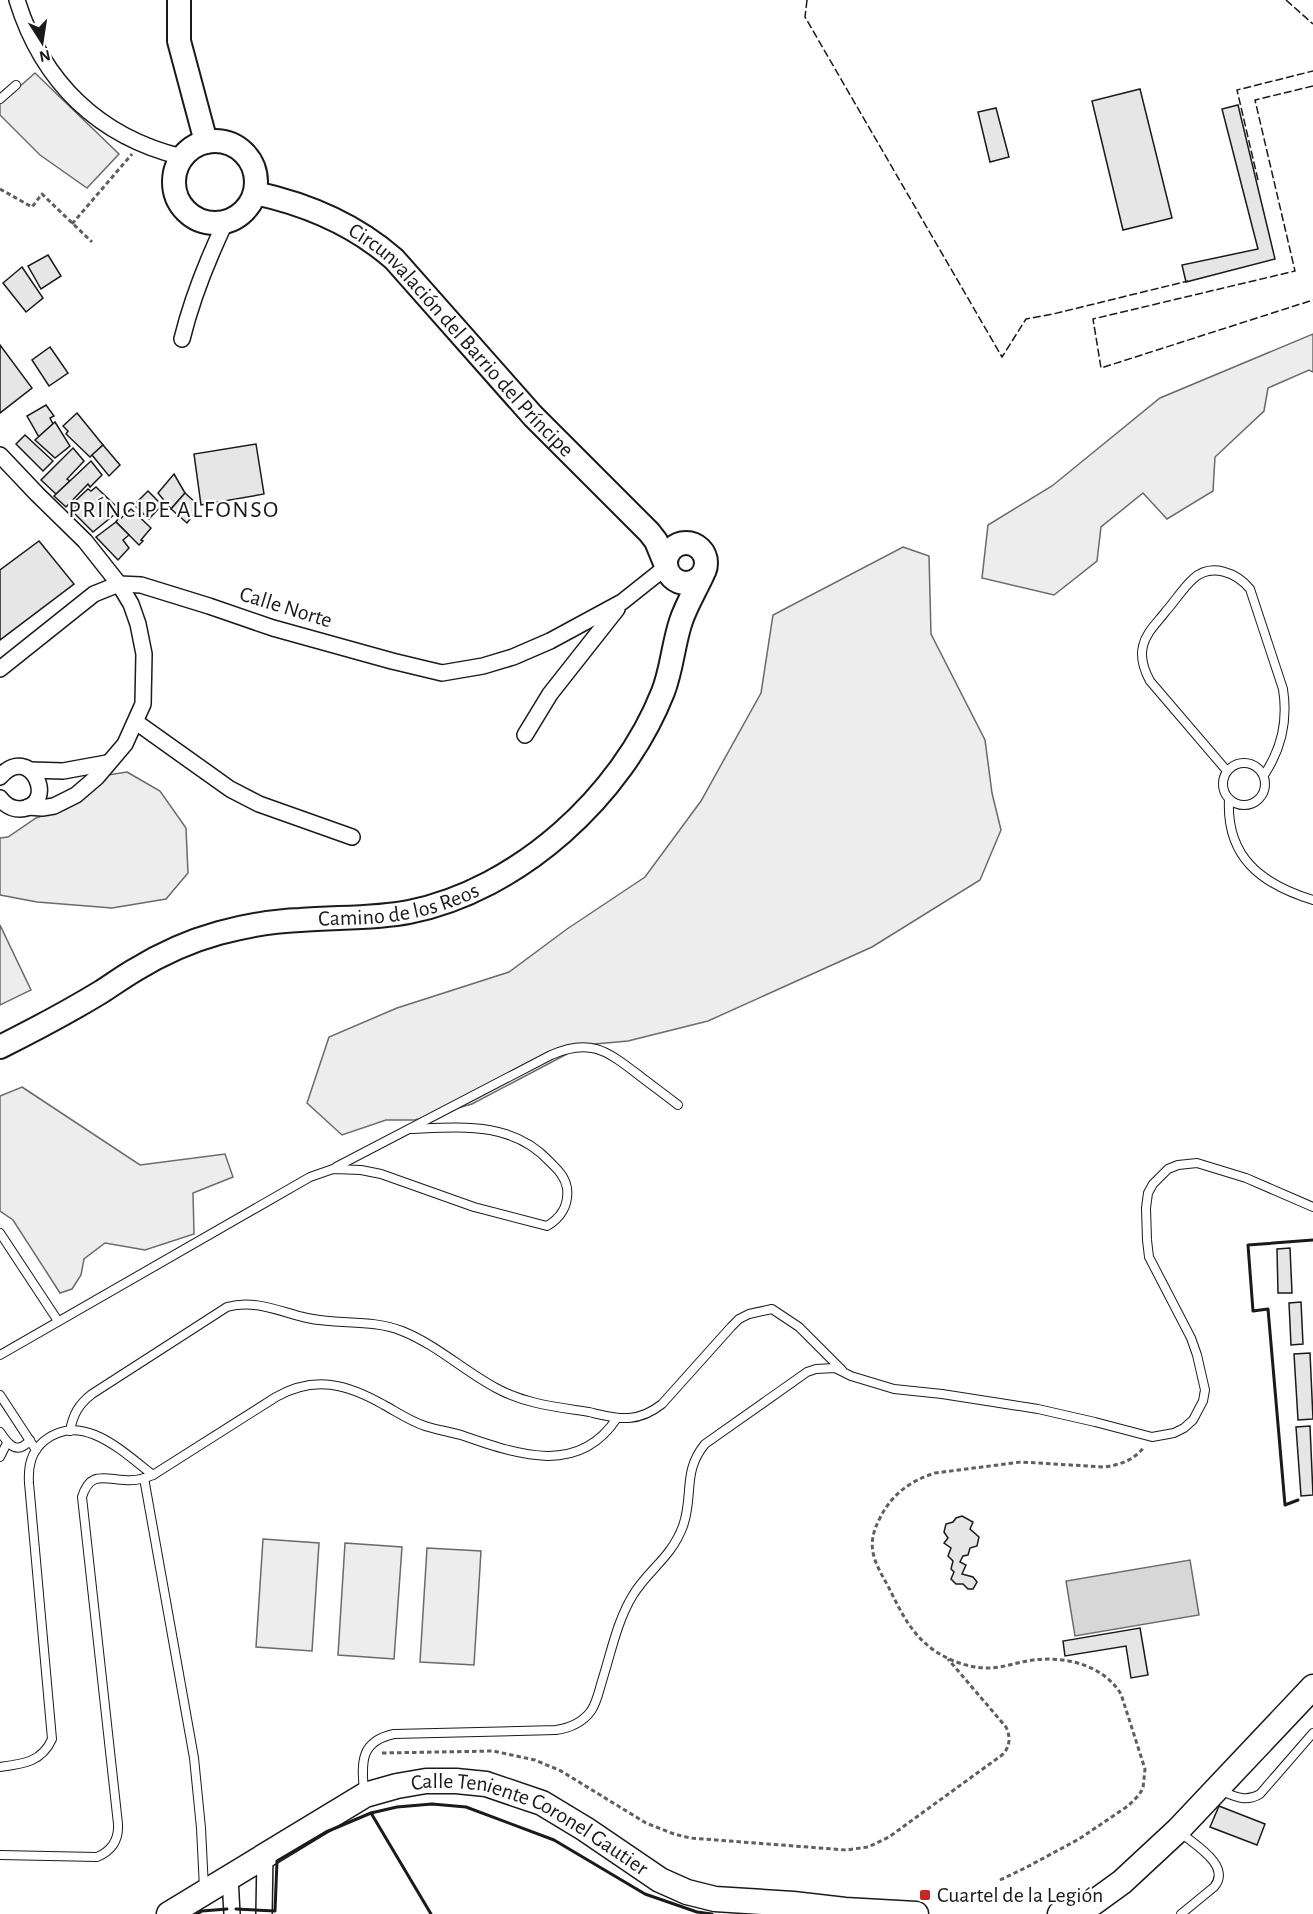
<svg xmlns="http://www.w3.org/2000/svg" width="1313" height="1914" font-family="'Alegreya Sans',sans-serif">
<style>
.built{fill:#ededed;stroke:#6a6a6a;stroke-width:1.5}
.water{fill:#d7d7d7;stroke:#6a6a6a;stroke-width:1.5}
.building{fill:#e6e6e6;stroke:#1a1a1a;stroke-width:1.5}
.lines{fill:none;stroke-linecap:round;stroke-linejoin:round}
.lane-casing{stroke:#1a1a1a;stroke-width:10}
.street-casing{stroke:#1a1a1a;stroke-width:18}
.secondary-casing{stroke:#1a1a1a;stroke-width:26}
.primary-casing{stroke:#1a1a1a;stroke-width:27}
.path{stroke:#5f5f5f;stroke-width:3;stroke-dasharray:4.5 3;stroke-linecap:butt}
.lane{stroke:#fff;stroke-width:8}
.street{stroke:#fff;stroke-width:15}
.secondary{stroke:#fff;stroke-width:22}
.primary{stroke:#fff;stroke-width:24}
.fence{stroke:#1a1a1a;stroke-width:1.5;stroke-dasharray:8 3;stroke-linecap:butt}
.wall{stroke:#1a1a1a;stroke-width:3}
.poi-dot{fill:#c62828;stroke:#fff;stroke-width:2}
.labels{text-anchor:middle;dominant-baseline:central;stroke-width:4.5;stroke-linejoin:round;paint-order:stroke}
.street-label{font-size:22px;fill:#1a1a1a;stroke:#fff}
.poi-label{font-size:22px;fill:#1a1a1a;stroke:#fff;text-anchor:start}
.neighbourhood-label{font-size:24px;letter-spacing:1.5px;fill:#1a1a1a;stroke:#fff}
</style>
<rect width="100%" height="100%" fill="#fff"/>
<g class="built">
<path d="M35,73l84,81 -32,34 -47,-33 -40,-40v-11z"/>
<path d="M1313,334v38l-4,-2 -41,18 -4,23 -49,46 -2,34 -46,28 -24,-26 -42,34 -4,34 -43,34 -72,-17 6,-53 64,-39 108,-88z"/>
<path d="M903,547l26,9 2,78 54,106 7,53 9,37 -21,50 -108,67 -164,74 -80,20 -44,4 -112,59 -57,16h-29l-44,15 -35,-32 22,-66 68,-29 112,-36 58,-43 78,-52 56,-76 60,-108 12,-78z"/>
<path d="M127,772l33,19 26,37 2,45 -22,26 -54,9 -75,-6 -37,-7v-57l8,-1 28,-19 20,-7 39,-34z"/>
<path d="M0,925l31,65 -31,15z"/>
<path d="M22,1087l118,78 85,-11 8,23 -40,16 1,41 -49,16 -40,-7 -21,16 -3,16 -9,14 -12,4 -47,-73 -13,-9v-115z"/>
<path d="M263,1539l56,4 -7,108 -56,-4z"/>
<path d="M345,1543l57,4 -8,112 -56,-4z"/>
<path d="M427,1548l54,3 -7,114 -54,-3z"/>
</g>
<path class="water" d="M1190,1560l9,55 -124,21 -9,-55z"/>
<g class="building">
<path d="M1140,89l32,129 -49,12 -31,-129z"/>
<path d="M1238,105l37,154 -89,23 -4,-17 76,-16 -36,-140z"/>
<path d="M996,108l13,49 -19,5 -12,-50z"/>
<path d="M48,255l13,21 -20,13 -13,-23z"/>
<path d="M22,267l21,31 -17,14 -23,-29z"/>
<path d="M0,345l32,43 -32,25z"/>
<path d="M50,347l18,26 -19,13 -17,-26z"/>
<path d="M46,405l8,11 -4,2 3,6 -14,13 -12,-21z"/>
<path d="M77,413l26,32 -13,12 -24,-23 2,-3 -5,-5z"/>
<path d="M55,422l15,24 -15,12 -20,-18z"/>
<path d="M25,435l28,26 -10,10 -27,-27z"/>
<path d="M256,444l8,50 -63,11 -7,-51z"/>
<path d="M103,445l17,20 -11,11 -17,-21z"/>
<path d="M73,448l11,13 -17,18 3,2 -14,13 -15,-14z"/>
<path d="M91,461l11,14 -12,12 -2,-3 -22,23 -12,-11z"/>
<path d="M174,474l11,19 -14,16 -13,-16z"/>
<path d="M96,487l24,23 -27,22 -21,-21 4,-5 -3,-3 15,-14 3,2z"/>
<path d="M148,491l14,14 -13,14 -15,-14z"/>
<path d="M185,493l11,10 -2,11 -7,9 -16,-14z"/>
<path d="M131,509l20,19 -10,12 2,1 -4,4 -23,-23 3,-5 2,1z"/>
<path d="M116,522l13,13 -6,5 6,8 -11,12 -22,-23z"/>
<path d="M39,541l35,43 -74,56v-70z"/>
<path d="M1290,1248l2,45h-14l-1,-44z"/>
<path d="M1301,1302l2,42 -12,1 -2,-42z"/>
<path d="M1310,1353l3,66 -15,1 -4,-66z"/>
<path d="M1310,1426l3,69 -12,1 -5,-69z"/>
<path d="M962,1516l11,6 -3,7 9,8 -2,9 -7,2 -2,7 -5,1 -3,6 6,3 -4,9 11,3 4,5 -4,7h-5l-5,-5h-7l-5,-5 3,-7 -3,-3 2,-8 -5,-5 3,-8 -7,-5 4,-5 -4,-6 2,-8 7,-2 3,-4z"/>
<path d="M1140,1628l8,47 -17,3 -5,-32 -61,10 -2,-15z"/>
<path d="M1219,1806l46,18 -8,21 -47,-18z"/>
</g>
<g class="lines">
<defs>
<g id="lane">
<path d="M0,99l16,-14"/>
<circle cx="1244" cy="784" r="21"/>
<path d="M1227,771l-77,-90c-6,-11 -10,-23 -7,-35 3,-14 15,-24 23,-35 9,-10 17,-23 27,-32 18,-17 44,-6 57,10l33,100c5,32 -1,59 -19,86"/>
<path d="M1229,799c-3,58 32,85 84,101"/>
<path d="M336,1167l215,-112c38,-17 55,-5 85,18 14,11 28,21 42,32"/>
<path d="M0,1233l58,88"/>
<path d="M0,1355l310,-178 23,-8 28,1 20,4 93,33 73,19c14,-8 22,-21 20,-38 -2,-12 -10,-19 -18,-27 -37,-40 -89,-34 -139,-32"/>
<path d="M0,1395l36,55"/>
<path d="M70,1431c3,-17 9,-27 22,-37l135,-87c29,-8 53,5 80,11 32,7 65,1 95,13 35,14 62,40 94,57 29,16 61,19 93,24 13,3 27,7 40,6 13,-1 23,-6 33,-14l69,-77 8,-8 10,-5 23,-5 27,18 43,43"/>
<path d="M0,1432c8,12 17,24 30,8"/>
<path d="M0,1457l7,-14"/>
<path d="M144,1478l50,280 7,70 3,60"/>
<path d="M0,1767c23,-3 42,-5 52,-28l-23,-256c-1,-17 2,-31 15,-42 38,-31 80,12 109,34"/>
<path d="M1219,1790c15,6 26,13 41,4l53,-61"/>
<path d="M364,1791c-3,-30 -3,-50 30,-57l162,-4c14,-2 26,-7 35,-19 6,-9 8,-20 11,-30 9,-28 15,-60 31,-86 16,-26 38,-37 50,-69 11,-31 -1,-54 22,-82l102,-72 9,-3 19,-1 16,8 43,13 48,5 96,15 57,13 57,15 22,-4 10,-5 9,-8 10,-19 2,-11 -8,-35 -6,-17 -42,-81 -2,-17 -1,-32 2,-15 5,-9 15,-15 10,-4 19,-2 49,15 67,29"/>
<path d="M0,1855l97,2c14,-6 22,-17 21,-33l-36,-327c8,-26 22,-18 43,-17 10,1 19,-1 28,-5l123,-78c39,-22 71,-13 108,8 13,7 26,16 41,21 12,4 27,6 39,10 55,19 115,40 153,-18"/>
<path d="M1181,1914l33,-27c18,-21 -19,-42 -33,-54"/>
</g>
<g id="street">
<path d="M17,0c25,82 82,137 165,157"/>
<path d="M182,339c10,-41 25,-78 43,-116"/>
<path d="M0,455l37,39 48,47 34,43 12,20 7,20 6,30 -1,50 -18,40 -28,33 -21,18 -22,11 -12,2 -14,-1"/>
<path d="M0,669l94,-75 25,-10 22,1 68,21 64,22 119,33 50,12 41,-7 30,-9 37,-16 72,-39 44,-35"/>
<path d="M136,722l94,67 29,15 93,33"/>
<path d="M525,735l25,-41 67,-85"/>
<path d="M30,770l33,1 44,-8"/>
<path d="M0,777c30,-36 60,29 20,32 -9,0 -15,-4 -20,-11"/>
<path d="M230,1877l2,37"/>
<path d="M264,1914l1,-60"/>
</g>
<g id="secondary">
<path d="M179,0v41l27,101"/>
<circle cx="215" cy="182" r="41"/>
<path id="s1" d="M255,193c51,11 99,31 139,66l139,157 116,116 7,9 9,22"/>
<circle cx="686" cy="563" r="20"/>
<path id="s2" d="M0,1047c34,-17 68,-35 101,-55 11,-7 22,-15 34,-22 26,-16 55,-29 84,-37 26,-7 54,-12 81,-13 37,-3 73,-1 109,-8 110,-22 213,-116 254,-220 9,-23 10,-47 18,-71 5,-15 14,-30 21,-45"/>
</g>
<g id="primary">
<path id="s3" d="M169,1914l196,-119 32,-9 29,-5h30l30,3 56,19 43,26 75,51 27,12 28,7 78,5 52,6 71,4"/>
<path d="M1060,1914l33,-11 29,-21 56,-52 135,-143"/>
</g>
</defs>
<use href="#lane" class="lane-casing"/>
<use href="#street" class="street-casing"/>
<use href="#secondary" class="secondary-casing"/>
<use href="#primary" class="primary-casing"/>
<g class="path">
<path d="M0,189l32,18 10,-13 50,48"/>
<path d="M72,224l60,-70"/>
<path d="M382,1753l111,-2 42,9 26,11 85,52 28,11 16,4 156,12 22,-3 21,-10 113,-82c8,-8 9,-17 4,-28l-58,-68"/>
<path d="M1000,1880l27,-13 52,-28 49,-33 11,-11 4,-7 2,-19 -24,-75c-18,-29 -55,-38 -88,-34 -16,2 -30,8 -45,8 -22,0 -47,-10 -63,-25 -17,-15 -27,-37 -37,-57 -14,-25 -23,-40 -8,-68 12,-24 30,-37 55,-45l86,-11 83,5c16,-2 30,-7 40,-20"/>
</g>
<use href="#lane" class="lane"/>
<use href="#street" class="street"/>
<use href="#secondary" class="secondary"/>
<use href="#primary" class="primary"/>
<g class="fence">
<path d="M807,0l-2,17 197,340 24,-38 27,-5 135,-33"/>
<path d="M1286,0l27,24"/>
<path d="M1313,86l-58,14 40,171 -202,48 8,49 212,-68"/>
<path d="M1258,180l-21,-90 76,-19"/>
</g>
<g class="wall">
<path d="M1298,1500l-13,5 -17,-196 -15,2 -5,-66 65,-5"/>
<path d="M371,1813l26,-6 35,-3 34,3 88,33 91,54 52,18 15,2"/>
<path d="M236,1909l39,2 2,-50 49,-29 45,-19 60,101"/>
<path d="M197,1914l5,-3 25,-2"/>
</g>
</g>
<rect class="poi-dot" x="919" y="1889" width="12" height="12" rx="3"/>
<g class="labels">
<g class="street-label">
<text stroke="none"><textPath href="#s1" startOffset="260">Circunvalación del Barrio del Príncipe</textPath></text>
<text transform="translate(286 607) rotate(17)">Calle Norte</text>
<text stroke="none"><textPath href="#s2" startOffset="430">Camino de los Reos</textPath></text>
<text stroke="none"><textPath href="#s3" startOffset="406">Calle Teniente Coronel Gautier</textPath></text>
</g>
<g class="poi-label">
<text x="937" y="1895">Cuartel de la Legión</text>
</g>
<g class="neighbourhood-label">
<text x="174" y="510">PRÍNCIPE ALFONSO</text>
</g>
</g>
<g transform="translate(42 42) rotate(168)" stroke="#ffffff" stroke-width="4.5" paint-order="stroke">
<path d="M0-4.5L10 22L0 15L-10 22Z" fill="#1a1a1a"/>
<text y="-9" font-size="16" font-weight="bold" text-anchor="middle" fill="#1a1a1a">N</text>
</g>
</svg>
